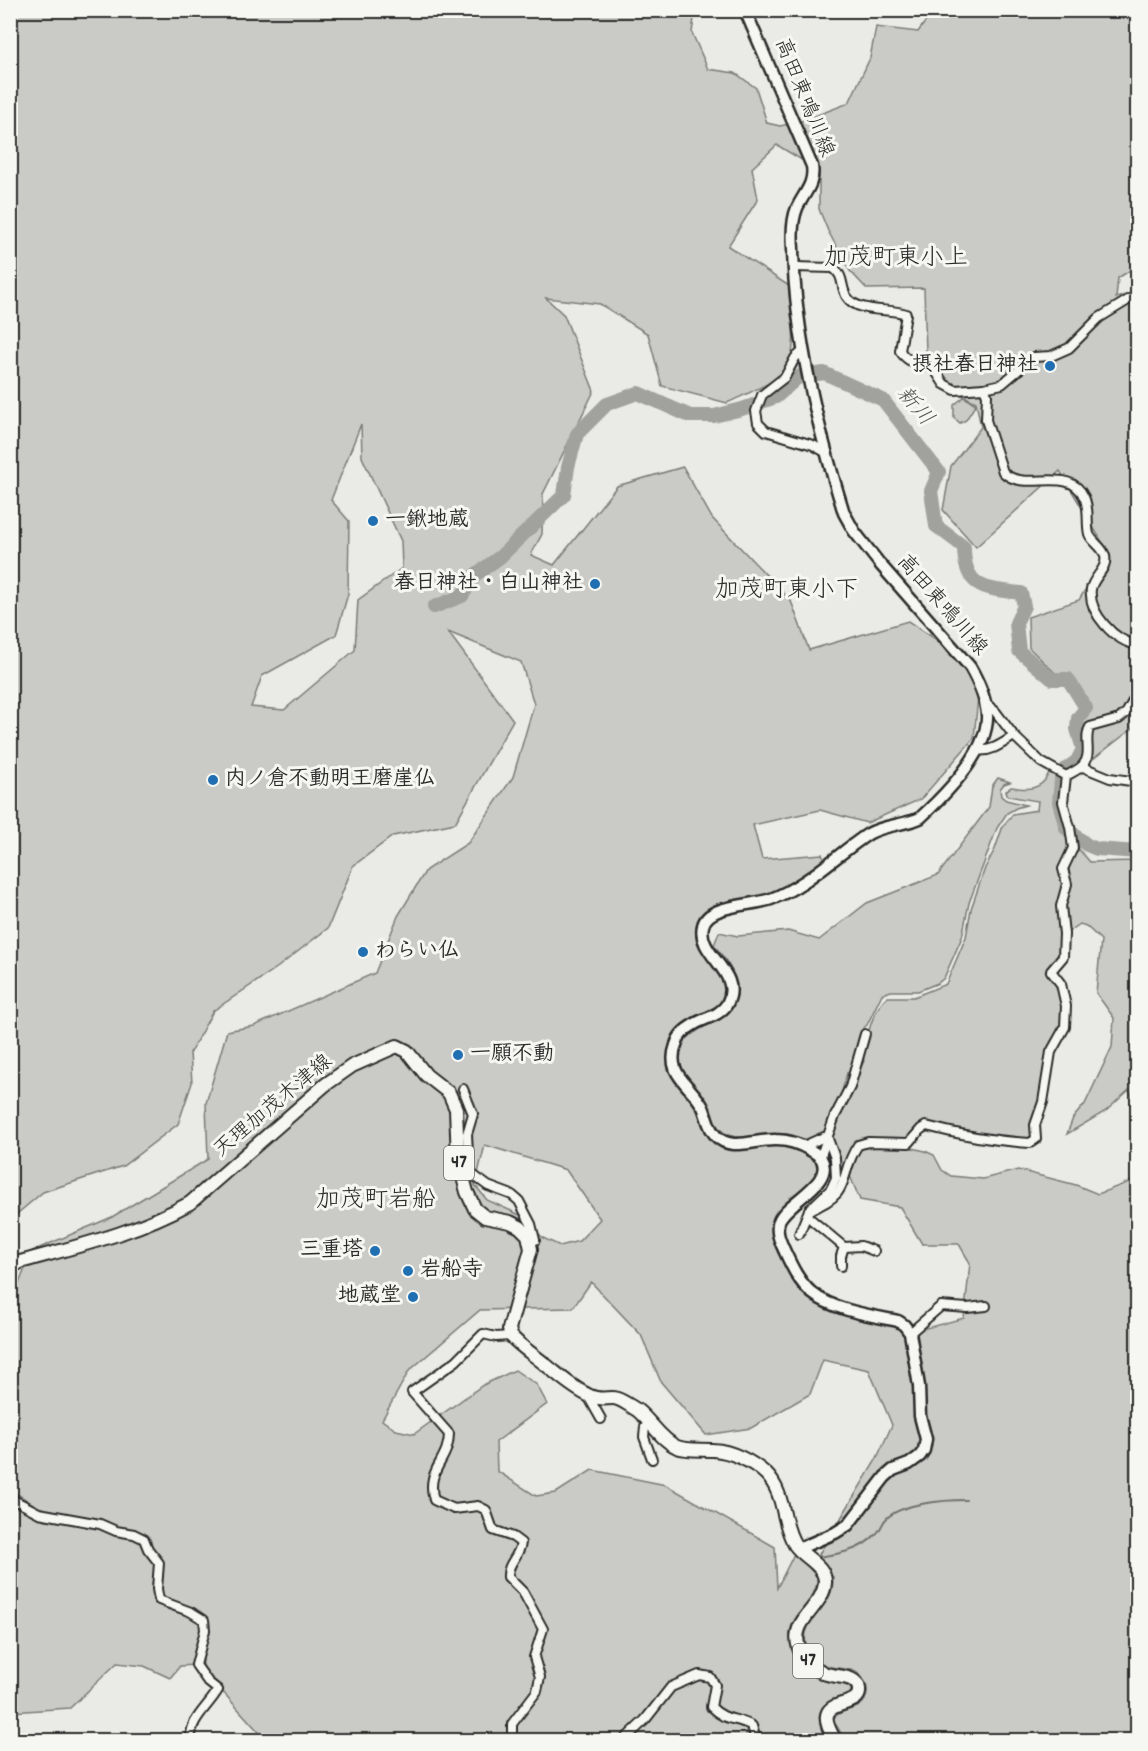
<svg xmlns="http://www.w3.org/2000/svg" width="1148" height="1751" font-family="Dekko,'Klee One',sans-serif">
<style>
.green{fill:#cacac7;stroke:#7a7a79;stroke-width:1.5;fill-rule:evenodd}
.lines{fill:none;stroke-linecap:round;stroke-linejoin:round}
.stream{stroke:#727270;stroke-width:2}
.river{stroke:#a1a19e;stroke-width:14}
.minor-casing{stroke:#2b2b2b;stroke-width:12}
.secondary-casing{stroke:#2b2b2b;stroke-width:15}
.primary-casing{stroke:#2b2b2b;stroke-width:16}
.minor{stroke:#f6f6f2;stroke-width:8}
.secondary{stroke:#f6f6f2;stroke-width:10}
.primary{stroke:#f6f6f2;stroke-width:12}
.poi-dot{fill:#1f6fb2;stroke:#f6f6f2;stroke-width:2}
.labels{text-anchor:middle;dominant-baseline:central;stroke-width:6;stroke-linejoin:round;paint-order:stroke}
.shield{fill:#f6f6f2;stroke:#686867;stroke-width:1.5}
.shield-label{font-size:20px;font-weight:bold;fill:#2b2b2b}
.street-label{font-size:21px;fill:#2b2b2b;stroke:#f6f6f2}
.poi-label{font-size:21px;font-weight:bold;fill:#2b2b2b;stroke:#f6f6f2;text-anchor:start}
.water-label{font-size:22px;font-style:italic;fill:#545453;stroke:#f6f6f2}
.quarter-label{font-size:24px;fill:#2b2b2b;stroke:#f6f6f2}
</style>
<rect width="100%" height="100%" fill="#eaeae6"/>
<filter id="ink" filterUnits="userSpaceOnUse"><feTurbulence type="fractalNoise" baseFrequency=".0167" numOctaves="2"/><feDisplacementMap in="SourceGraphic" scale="12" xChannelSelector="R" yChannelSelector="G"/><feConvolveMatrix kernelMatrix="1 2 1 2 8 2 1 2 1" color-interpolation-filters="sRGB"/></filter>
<g filter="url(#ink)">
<g class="green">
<path d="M11,11h684l-3,22 16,36 27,4 21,15 11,35 13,3 9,-2 16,38 -28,-17 -25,23 6,31 -30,47 61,40c2,25 14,76 -12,92 -15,10 -33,17 -50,25l-65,-17 -14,-52 -48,-30 -54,-6 18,17 30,76 -51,103 -1,40 -11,21 23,10 63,-79 66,-19 29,51 79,83 18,49 99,-29 35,23 23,26 8,14 4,13 -4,41 -53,61 -54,24 -47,-13 -67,15 9,34 60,-5 4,7c-16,13 -39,28 -59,34 -17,6 -52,5 -65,19 -23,26 24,52 23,77 -1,29 -54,24 -57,64 0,4 -1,9 0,13 5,13 17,22 24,33 9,12 10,30 21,40 23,22 67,-13 103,20l2,7 -1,6 -21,20 -22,25 -1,15 17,41 19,22 14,10 18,5 55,14 9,9 9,51 1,30 6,24 -1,8c-10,13 -28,14 -39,26 -17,17 -27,40 -46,54l41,-68 16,-35 -23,-55 -46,-10 -13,34 -59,34 -45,7 -45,-53 -20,-47 -50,-53 -18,26 -93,2 -71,61 -27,49 14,10 18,4 69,-49 32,-15 22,15 10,19 -51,38 1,29 39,25 20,-3 36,-23 74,15 109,62 2,41 18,-36 22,25c2,22 -23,34 -27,54 -3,22 14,44 35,50 9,3 20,1 26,8l-1,5c-29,8 -39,17 -24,46h-560l-62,-69c-6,-16 14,-49 -1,-58 -10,-6 -28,-10 -40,-15l-3,-13 2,-22 -18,-30 -30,-7 -29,-10 -38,-3 -36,-23 -1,-184 22,-55 80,-34 96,-58 -2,-56 21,-72 27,-5 121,-53 23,-57 28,-46 42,-27 45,-66 21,-73 -13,-42 -73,-30 65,88 -58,103 -62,13 -40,30 -25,62 -50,39 -65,44 -23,42 2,30 -14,41 -55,42 -80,26 -32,27zM361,424l1,33 39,84 1,27 -44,32 -3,50 -71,60 -33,-3 11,-31 74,-41 12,-41 1,-73 -18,-21zM485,1145l81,25 34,49 -21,22 -19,5 -17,-8 -23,-23 -33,-15 -12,-15z"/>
<path d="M933,11h204v255l-19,12 -2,20 21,-7v434l-44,34 -16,-35 14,-17 -62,-59 -1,-31 51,-17 29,-48 -48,-81 -84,76 -33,-37 8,-44 30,-39 -5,-25 -30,-15 -20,-34 -2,-65 -57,1 -17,-18 -22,-40 -9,-22v-38l-20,-49 50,-19 21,-45 6,-31 42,5z"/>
<path d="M799,357l7,23c-15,6 -24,28 -43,24l9,-11 17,-14z"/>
<path d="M964,397l12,7 -10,16 -6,3 -6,-5v-13z"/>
<path d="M1050,771l13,7 8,68 -7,39 -4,71 -11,11v8l11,10 5,28 -1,8 -15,32 -16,85 -2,1 -38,-2 -70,-14 -15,16 -46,1 -31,57c8,-18 0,-38 0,-57 1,-21 23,-58 33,-79l-1,-4c4,-19 8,-47 25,-60h26l32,-13 20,-47 5,-28 14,-41 10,-19 8,-23 10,-12 24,-4 1,-9 -30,-5 -2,-5 5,-4c12,2 25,4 34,-7 2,-3 3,-6 5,-9z"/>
<path d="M998,778l12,4 -6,2 -4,5 1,7 5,4 20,5 -10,3 -9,5 -10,15 -28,75 -7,34 -18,41 -6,5 -20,8h-27l-9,3 -15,31 -4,3v5l-12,44 -4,-4 -7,26 -13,35 -8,1 -10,6c-7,-2 -15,-6 -22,-7 -19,-2 -42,9 -60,0 -14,-6 -16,-25 -25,-37 -6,-9 -18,-19 -21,-30 -19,-54 106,-35 33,-122l5,-13 19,4 50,-5 31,9 48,-37 71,-28 51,-68 3,-21z"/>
<path d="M1075,845l15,17 47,-1v247l-8,-18 -23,21 -39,23 6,-16 12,-14 27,-57 2,-29 -18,-25 5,-53 -15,-14 -6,-2 -13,9 -3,-25 6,-22 -1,-22z"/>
<path d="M895,1144l30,7 9,4 8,15 9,6 32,3 35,-9 58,15 22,9 39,-15v561h-292l-10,-17 -1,-5c7,-10 24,-6 31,-18 6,-12 -1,-26 -14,-30 -7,-2 -15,-1 -23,-4 -9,-3 -19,-13 -22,-22 -5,-19 17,-33 24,-49 3,-6 3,-12 3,-18l-12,-14 -2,-9 7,-12 62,-62 35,-20 6,-8 1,-14 -6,-23 -9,-84 49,-13 6,-55 -11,-19h-37l-22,-37 -40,-7 -10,-24 11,-29z"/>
<path d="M11,1499l25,17 10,4 37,3 29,10 27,6 16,26 -3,20 5,17 7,6 37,12 1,7 -8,38 -14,1 -10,12 -26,-12 -27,-3 -47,45 -59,4z"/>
</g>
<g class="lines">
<path class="stream" d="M817,1557c22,-3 44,-6 59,-23 5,-4 6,-11 10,-15 15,-16 60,-19 80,-19"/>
<path class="river" d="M434,607l28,-11 13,-21 25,-18 64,-62 4,-28 9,-33 30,-30 31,-11 52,23h24l28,-7 34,-12 22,-20 26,-4 59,27 56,72 -8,19 5,35 28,21c0,42 22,42 57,46l3,13 -8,17 3,28 33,28h16l18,29 -8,10 -1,11 6,20 -6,12 -11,8 -5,11 -2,22 7,26 21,17 10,4 41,3"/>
<defs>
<g id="minor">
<path d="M794,267l39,1c12,8 7,19 14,29 10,16 43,11 59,17l-6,37c8,12 20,15 33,16l11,17 11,6 29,-2 18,-4 32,-27 17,-1 18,-8 30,-30 39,-24"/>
<path d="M803,351l-8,7 -10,19 -23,18 -6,16 2,12 8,8 47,14 14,8"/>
<path d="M984,388l3,7 -1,25 17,52c22,22 66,-8 81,25 6,12 2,25 5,37 3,8 14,13 16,22 3,13 -12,21 -14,33 -3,24 24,53 47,56"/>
<path d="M985,703l10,8 19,25 27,26 25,14"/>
<path d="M977,750c13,3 26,-7 37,-14"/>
<path d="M1083,767l27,11 28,4"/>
<path d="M463,1089l10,25 -6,20 2,38 19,14 24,9 7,6 12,23 4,16"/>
<path d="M820,1158l15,-42 15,-29 15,-53"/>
<path d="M809,1210c46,-17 28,-34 49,-65l10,-3 41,1 12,-14 5,-3c34,9 69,15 104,17l6,-4 -1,-14 8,-23 8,-50 14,-25 1,-21 -5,-22 -10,-13 12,-14 1,-23 -3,-28 6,-22 -4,-15 10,-21 -3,-21 -7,-25 3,-26c5,-3 14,-7 17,-11 10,-11 0,-27 7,-38l29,-8 8,-7 11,-20"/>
<path d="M807,1216l37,31 -3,9v10"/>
<path d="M799,1234l10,-24 22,-21 5,-11 -1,-20 -7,-19 -4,-2 -20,9"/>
<path d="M844,1247l17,-1 13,5"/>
<path d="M910,1333l31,-27 26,2 19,-2"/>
<path d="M511,1336l-15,1 -13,-3 -27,27 -44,31 37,42c0,28 -24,35 -15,66l20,9 24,-3 8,4 7,20 20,7 8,6c-2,14 -14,20 -13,34l15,15 20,37 -9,28 6,20 -3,14 -25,33v16"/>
<path d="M588,1396l13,23"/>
<path d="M650,1422l-5,5 -1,10 8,22"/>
<path d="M10,1498l29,15 61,11 16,7 18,3 10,5 4,10 11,14 -2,26 2,11 32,12 13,8 1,10 -9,35 12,17 10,8c-10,17 -29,30 -27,50"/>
<path d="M624,1740l21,-20 26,-33 28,-12 11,2 5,8 -4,22c15,15 25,10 41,19l4,14"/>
</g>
<path id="secondary" d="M745,10l67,156c3,18 -8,27 -15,42 -5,12 -5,28 -4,41 2,88 25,180 51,264l10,18 25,32 91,104c8,14 16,31 17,48 2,36 -42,80 -67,103 -16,7 -37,7 -52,16 -33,22 -60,51 -97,65 -18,7 -64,5 -68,27 -7,29 41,46 24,78 -7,12 -23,14 -34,21 -7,4 -15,11 -17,20 -11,30 15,39 27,62 4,9 5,21 13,29 15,16 40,3 60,4 12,0 24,4 34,10 4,2 8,5 11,8 15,25 -34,43 -42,63 -4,11 2,22 6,31 7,15 14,30 27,41 20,17 61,23 86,28l6,4 6,8 9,53 1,30 6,23 -2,11 -4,6 -11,8 -16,6 -8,7 -37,48 -13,8 -37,16"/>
<path id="primary" d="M10,1268l10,-6c58,-16 116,-29 170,-59l135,-118 27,-19 45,-20 10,5 19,24 23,18 7,16 2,50 9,33 8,17 10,8 25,5 10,5 8,8 3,14 -22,80 2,7c10,11 23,19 35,29 14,11 28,24 44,31 8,4 15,2 23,2 7,0 17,8 24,12 14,11 24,30 40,37 11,4 25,2 36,3 19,1 40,12 53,24 20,20 15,49 29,71 9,13 31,20 30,38 -2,25 -36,37 -26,65 4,11 14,20 25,25 11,5 33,1 35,16 3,24 -53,3 -24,51"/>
</defs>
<use href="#minor" class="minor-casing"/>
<use href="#secondary" class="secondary-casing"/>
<use href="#primary" class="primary-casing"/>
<use href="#minor" class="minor"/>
<use href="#secondary" class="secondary"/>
<use href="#primary" class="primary"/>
</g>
</g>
<g class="poi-dot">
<circle cx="1050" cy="366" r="6"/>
<circle cx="373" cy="521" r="6"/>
<circle cx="595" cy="584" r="6"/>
<circle cx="213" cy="780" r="6"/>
<circle cx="363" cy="952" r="6"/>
<circle cx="458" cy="1055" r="6"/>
<circle cx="375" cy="1251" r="6"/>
<circle cx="408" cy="1271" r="6"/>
<circle cx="413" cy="1297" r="6"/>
</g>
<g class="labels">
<g class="shield">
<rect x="444" y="1146" width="30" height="34" rx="4.5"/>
<rect x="793" y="1644" width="30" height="34" rx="4.5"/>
</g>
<g class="shield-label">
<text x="459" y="1163">47</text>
<text x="808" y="1661">47</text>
</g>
<g class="street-label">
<text transform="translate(803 98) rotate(68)">高田東鳴川線</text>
<text transform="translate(941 606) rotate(49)">高田東鳴川線</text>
<text transform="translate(274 1107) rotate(-40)">天理加茂木津線</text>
</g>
<g class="poi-label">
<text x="1038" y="366" text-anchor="end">摂社春日神社</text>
<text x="385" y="521">一鍬地蔵</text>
<text x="583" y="584" text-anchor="end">春日神社・白山神社</text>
<text x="225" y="780">内ノ倉不動明王磨崖仏</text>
<text x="375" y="952">わらい仏</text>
<text x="470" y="1055">一願不動</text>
<text x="363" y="1251" text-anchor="end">三重塔</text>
<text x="420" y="1271">岩船寺</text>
<text x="401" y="1297" text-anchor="end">地蔵堂</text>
</g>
<g class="water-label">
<text transform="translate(914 407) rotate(49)">新川</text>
</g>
<g class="quarter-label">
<text x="896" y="259">加茂町東小上</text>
<text x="787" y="591">加茂町東小下</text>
<text x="376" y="1201">加茂町岩船</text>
</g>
</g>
<rect width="1148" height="1751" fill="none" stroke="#f6f6f2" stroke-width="36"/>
<rect x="18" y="18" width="1112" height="1715" fill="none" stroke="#2b2b2b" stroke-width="2" filter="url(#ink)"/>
</svg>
